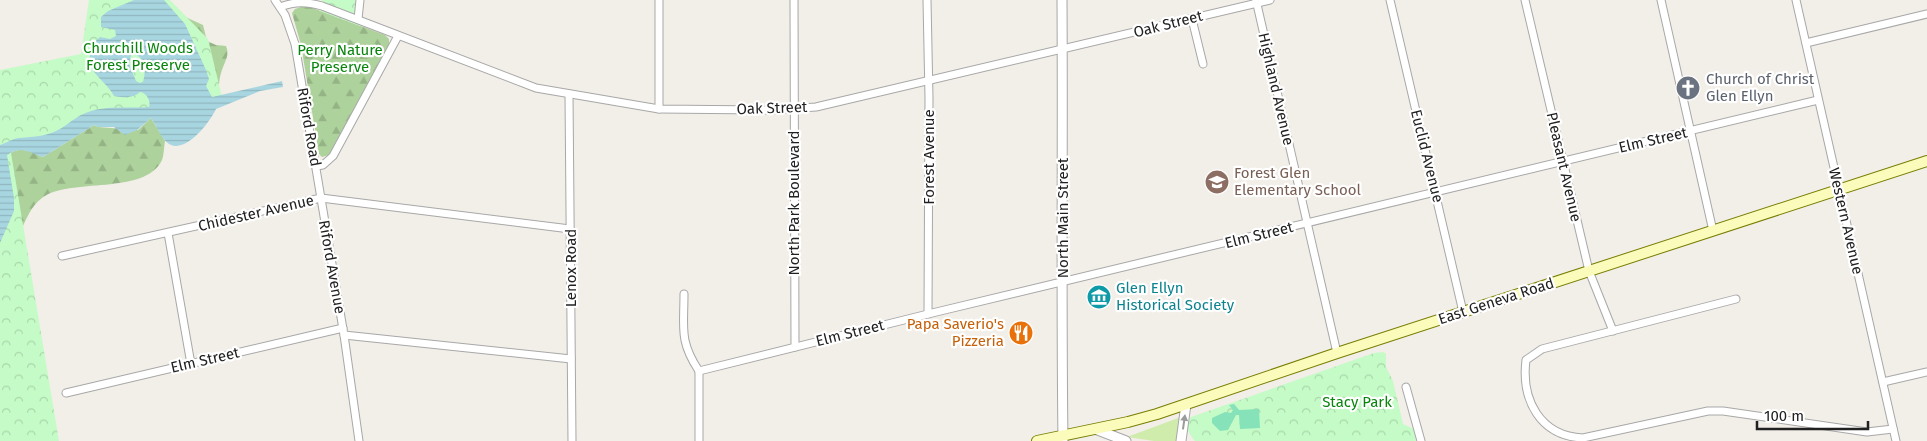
<svg xmlns="http://www.w3.org/2000/svg" width="1927" height="441" font-family="'Fira Sans',sans-serif">
<style>
.grass{fill:#cfecad}
.forest{fill:url(#forest-firs)}
.park{fill:url(#park-crowns)}
.pitch{fill:#85e2b9}
.water{fill:url(#water-rules);fill-rule:evenodd}
.lines{fill:none;stroke-linecap:round;stroke-linejoin:round}
.minor-casing{stroke:#a8a8a8;stroke-width:9}
.tertiary-casing{stroke:#a8a8a8;stroke-width:11}
.secondary-casing{stroke:#777e02;stroke-width:12}
.minor{stroke:#fff;stroke-width:7}
.tertiary{stroke:#fff;stroke-width:9}
.secondary{stroke:#fbfbbc;stroke-width:10}
.oneway{fill:#9b9b9b}
.labels{text-anchor:middle;dominant-baseline:central;stroke-width:4.5;stroke-linejoin:round;paint-order:stroke}
.street-label{font-size:15px;fill:#212121;stroke:#fff}
.park-label{font-size:15px;fill:#09850d;stroke:#fff}
.worship-label{font-size:15px;fill:#5b616d;stroke:#fff;text-anchor:start}
.education-label{font-size:15px;fill:#785e54;stroke:#fff;text-anchor:start}
.culture-label{font-size:15px;fill:#0d838f;stroke:#fff;text-anchor:start}
.food-label{font-size:15px;fill:#c56008;stroke:#fff;text-anchor:end}
</style>
<defs>
<pattern id="forest-firs" width="22" height="20" patternUnits="userSpaceOnUse" patternTransform="scale(1.25)"><rect width="22" height="20" fill="#aed29c"/><path d="M5 1l3.5 6h-7zM16 11l3.5 6h-7z" fill="#95b486"/></pattern>
<pattern id="park-crowns" width="20" height="18" patternUnits="userSpaceOnUse" patternTransform="scale(1.25)"><rect width="20" height="18" fill="#c5fbc7"/><path d="M2 6a3 3 0 1 1 6 0M12 15a3 3 0 1 1 6 0" fill="none" stroke="#a9d7ab"/></pattern>
<pattern id="water-rules" width="6" height="5" patternUnits="userSpaceOnUse" patternTransform="scale(1.25)"><rect width="6" height="5" fill="#a8d6e0"/><path d="M0 2.5h6" fill="none" stroke="#90b7c0"/></pattern>
</defs>
<rect width="100%" height="100%" fill="#f2eee8"/>
<path class="grass" d="M1181,417l-4,24h-23l-27,-4z"/>
<g class="forest">
<path d="M301,7h9l75,28 4,4v5l-60,111 -7,2 -3,-3 -18,-109 -9,-32 3,-4z"/>
<path d="M181,15l22,10 4,16 9,4 10,1c4,9 -1,15 -4,24 -2,5 -3,11 -3,17z"/>
<path d="M151,118l14,23c-1,5 -1,14 -3,19 -17,36 -93,17 -120,38 -11,8 -15,20 -21,32l-14,-75c15,-10 21,-4 36,2l51,-32 4,2 40,3z"/>
</g>
<g class="park">
<path d="M89,0h81l38,39 14,58 -96,18 -59,18 -57,14 49,294h-59v-371l81,-16z"/>
<path d="M322,0h40l-2,26 -40,-15z"/>
<path d="M1383,352l3,2v13l7,14 10,43 11,5 2,12h-221c-6,-7 -12,-16 -4,-24l183,-64z"/>
</g>
<path class="pitch" d="M1234,404l5,6 20,-1 1,19 -20,1 -1,-14h-3l-8,15 -8,1 -8,-8v-5l13,-6 6,1 2,-3 -4,-5z"/>
<path class="water" d="M134,0h30l21,24 21,46 3,9 -3,7 6,11 70,-16 1,6 -23,4 -44,18c-6,13 -30,45 -47,35 -8,-5 -12,-18 -18,-26l-14,12 -12,5 -11,-8h-16l-4,-2 -51,32c-15,-5 -22,-12 -36,-2l7,43v13l-14,32v-98c6,-2 12,-6 18,-7 10,-1 21,-1 30,-4 13,-3 22,-13 33,-19 22,-11 46,-6 68,-8 2,-6 -2,-14 -9,-15 -6,6 -18,6 -26,4 -8,-16 -30,-24 -23,-45 2,-6 4,-10 9,-14l10,2 6,-3 -1,-6 -14,-3v-10l7,-6zM134,54c12,4 12,17 9,28l-3,1 -4,-2 -7,-17 2,-9z"/>
<g class="lines">
<defs>
<g id="minor">
<path d="M275,0l10,15 10,29 49,291 15,106"/>
<path d="M659,0v109"/>
<path d="M794,0l1,347"/>
<path d="M927,0l2,98 -1,216"/>
<path d="M1256,0l81,353"/>
<path d="M1390,0l73,312"/>
<path d="M1525,0l64,271 24,60"/>
<path d="M1661,0l52,231"/>
<path d="M1796,0l100,441"/>
<path d="M280,7c16,-6 27,-5 42,-1l214,82 123,21 112,1 45,-3 454,-107"/>
<path d="M358,19l2,-19"/>
<path d="M1192,19l11,45"/>
<path d="M1806,43l121,-29"/>
<path d="M569,94l3,347"/>
<path d="M316,166l7,-1 10,-9 65,-120"/>
<path d="M168,233l23,131"/>
<path d="M62,256l259,-58 249,31"/>
<path d="M684,294c0,34 -5,47 15,77"/>
<path d="M1736,299l-194,50 -16,11c-5,40 14,76 57,78l125,-27h15l144,21 26,-3"/>
<path d="M344,335l227,24"/>
<path d="M699,371l229,-57 890,-214"/>
<path d="M1883,382l44,-10"/>
<path d="M1406,387l15,54"/>
<path d="M66,393l277,-65"/>
<path d="M699,441v-70"/>
</g>
<g id="tertiary">
<path d="M1062,0c1,147 -1,294 1,441"/>
<path d="M1095,429l31,12"/>
<path d="M1181,441l5,-37"/>
</g>
<path id="secondary" d="M1037,441l91,-19 29,-8 180,-61 590,-192"/>
</defs>
<use href="#minor" class="minor-casing"/>
<use href="#tertiary" class="tertiary-casing"/>
<use href="#secondary" class="secondary-casing"/>
<use href="#minor" class="minor"/>
<use href="#tertiary" class="tertiary"/>
<use href="#secondary" class="secondary"/>
</g>
<defs><path id="oneway-solid" d="M-6-.8H1V-3.2L6.5 0L1 3.2V.8H-6Z" transform="scale(1.25)"/></defs>
<use class="oneway" href="#oneway-solid" transform="translate(1184 422) rotate(-82)"/>
<defs>
<symbol id="church-disc" viewBox="-11 -11 22 22"><circle r="9.5" fill="#6b7280" stroke="#fff"/><path d="M-1.2-6h2.4v3.5h3.3v2.4h-3.3V6h-2.4V-.1h-3.3v-2.4h3.3Z" fill="#fff"/></symbol>
<symbol id="school-disc" viewBox="-11 -11 22 22"><circle r="9.5" fill="#8d6e63" stroke="#fff"/><path d="M0-5L7-2L0 1L-7-2ZM-4 1L0 2.5L4 1V4Q0 6-4 4Z" fill="#fff"/></symbol>
<symbol id="museum-disc" viewBox="-11 -11 22 22"><circle r="9.5" fill="#0f9aa8" stroke="#fff"/><path d="M0-6L6-3V-2H-6V-3ZM-5-1h2V3h-2ZM-1-1h2V3h-2ZM3-1h2V3H3ZM-6 4H6V6H-6Z" fill="#fff"/></symbol>
<symbol id="restaurant-disc" viewBox="-11 -11 22 22"><circle r="9.5" fill="#e8710a" stroke="#fff"/><path d="M-5-6h1v4h1v-4h1v4h1v-4h1v5L-1.5 .5V6h-2V.5L-5-1ZM5-6V6H3V1.5H1.5Q1.5-4 5-6Z" fill="#fff"/></symbol>
</defs>
<g fill-rule="evenodd">
<use href="#church-disc" x="1674" y="74" width="28" height="28"/>
<use href="#school-disc" x="1203" y="168" width="28" height="28"/>
<use href="#museum-disc" x="1085" y="283" width="28" height="28"/>
<use href="#restaurant-disc" x="1007" y="319" width="28" height="28"/>
</g>
<g class="labels">
<g class="street-label">
<text transform="translate(1168 24) rotate(-14)">Oak Street</text>
<text transform="translate(1276 89) rotate(77)">Highland Avenue</text>
<text transform="translate(772 108) rotate(-2)">Oak Street</text>
<text transform="translate(309 127) rotate(80)">Riford Road</text>
<text transform="translate(1653 140) rotate(-13)">Elm Street</text>
<text transform="translate(1427 156) rotate(76)">Euclid Avenue</text>
<text transform="translate(929 157) rotate(-90)">Forest Avenue</text>
<text transform="translate(1564 167) rotate(77)">Pleasant Avenue</text>
<text transform="translate(794 203) rotate(-90)">North Park Boulevard</text>
<text transform="translate(256 213) rotate(-13)">Chidester Avenue</text>
<text transform="translate(1063 218) rotate(-90)">North Main Street</text>
<text transform="translate(1846 221) rotate(77)">Western Avenue</text>
<text transform="translate(1259 235) rotate(-14)">Elm Street</text>
<text transform="translate(332 267) rotate(80)">Riford Avenue</text>
<text transform="translate(571 268) rotate(-90)">Lenox Road</text>
<text transform="translate(1496 301) rotate(-18)">East Geneva Road</text>
<text transform="translate(850 333) rotate(-14)">Elm Street</text>
<text transform="translate(205 360) rotate(-13)">Elm Street</text>
</g>
<g class="park-label">
<text x="138" y="48">Churchill Woods<tspan x="138" dy="17">Forest Preserve</tspan></text>
<text x="340" y="50">Perry Nature<tspan x="340" dy="17">Preserve</tspan></text>
<text x="1357" y="402">Stacy Park</text>
</g>
<g class="worship-label">
<text x="1706" y="79">Church of Christ<tspan x="1706" dy="17">Glen Ellyn</tspan></text>
</g>
<g class="education-label">
<text x="1234" y="173">Forest Glen<tspan x="1234" dy="17">Elementary School</tspan></text>
</g>
<g class="culture-label">
<text x="1116" y="288">Glen Ellyn<tspan x="1116" dy="17">Historical Society</tspan></text>
</g>
<g class="food-label">
<text x="1004" y="324">Papa Saverio's<tspan x="1004" dy="17">Pizzeria</tspan></text>
</g>
</g>
<path d="M1757 421v8h111v-8" fill="none" stroke="#212121" stroke-width="2.5"/>
<text x="1764" y="421" font-size="15" fill="#212121" stroke="#ffffff" stroke-width="4" paint-order="stroke">100 m</text>
</svg>
